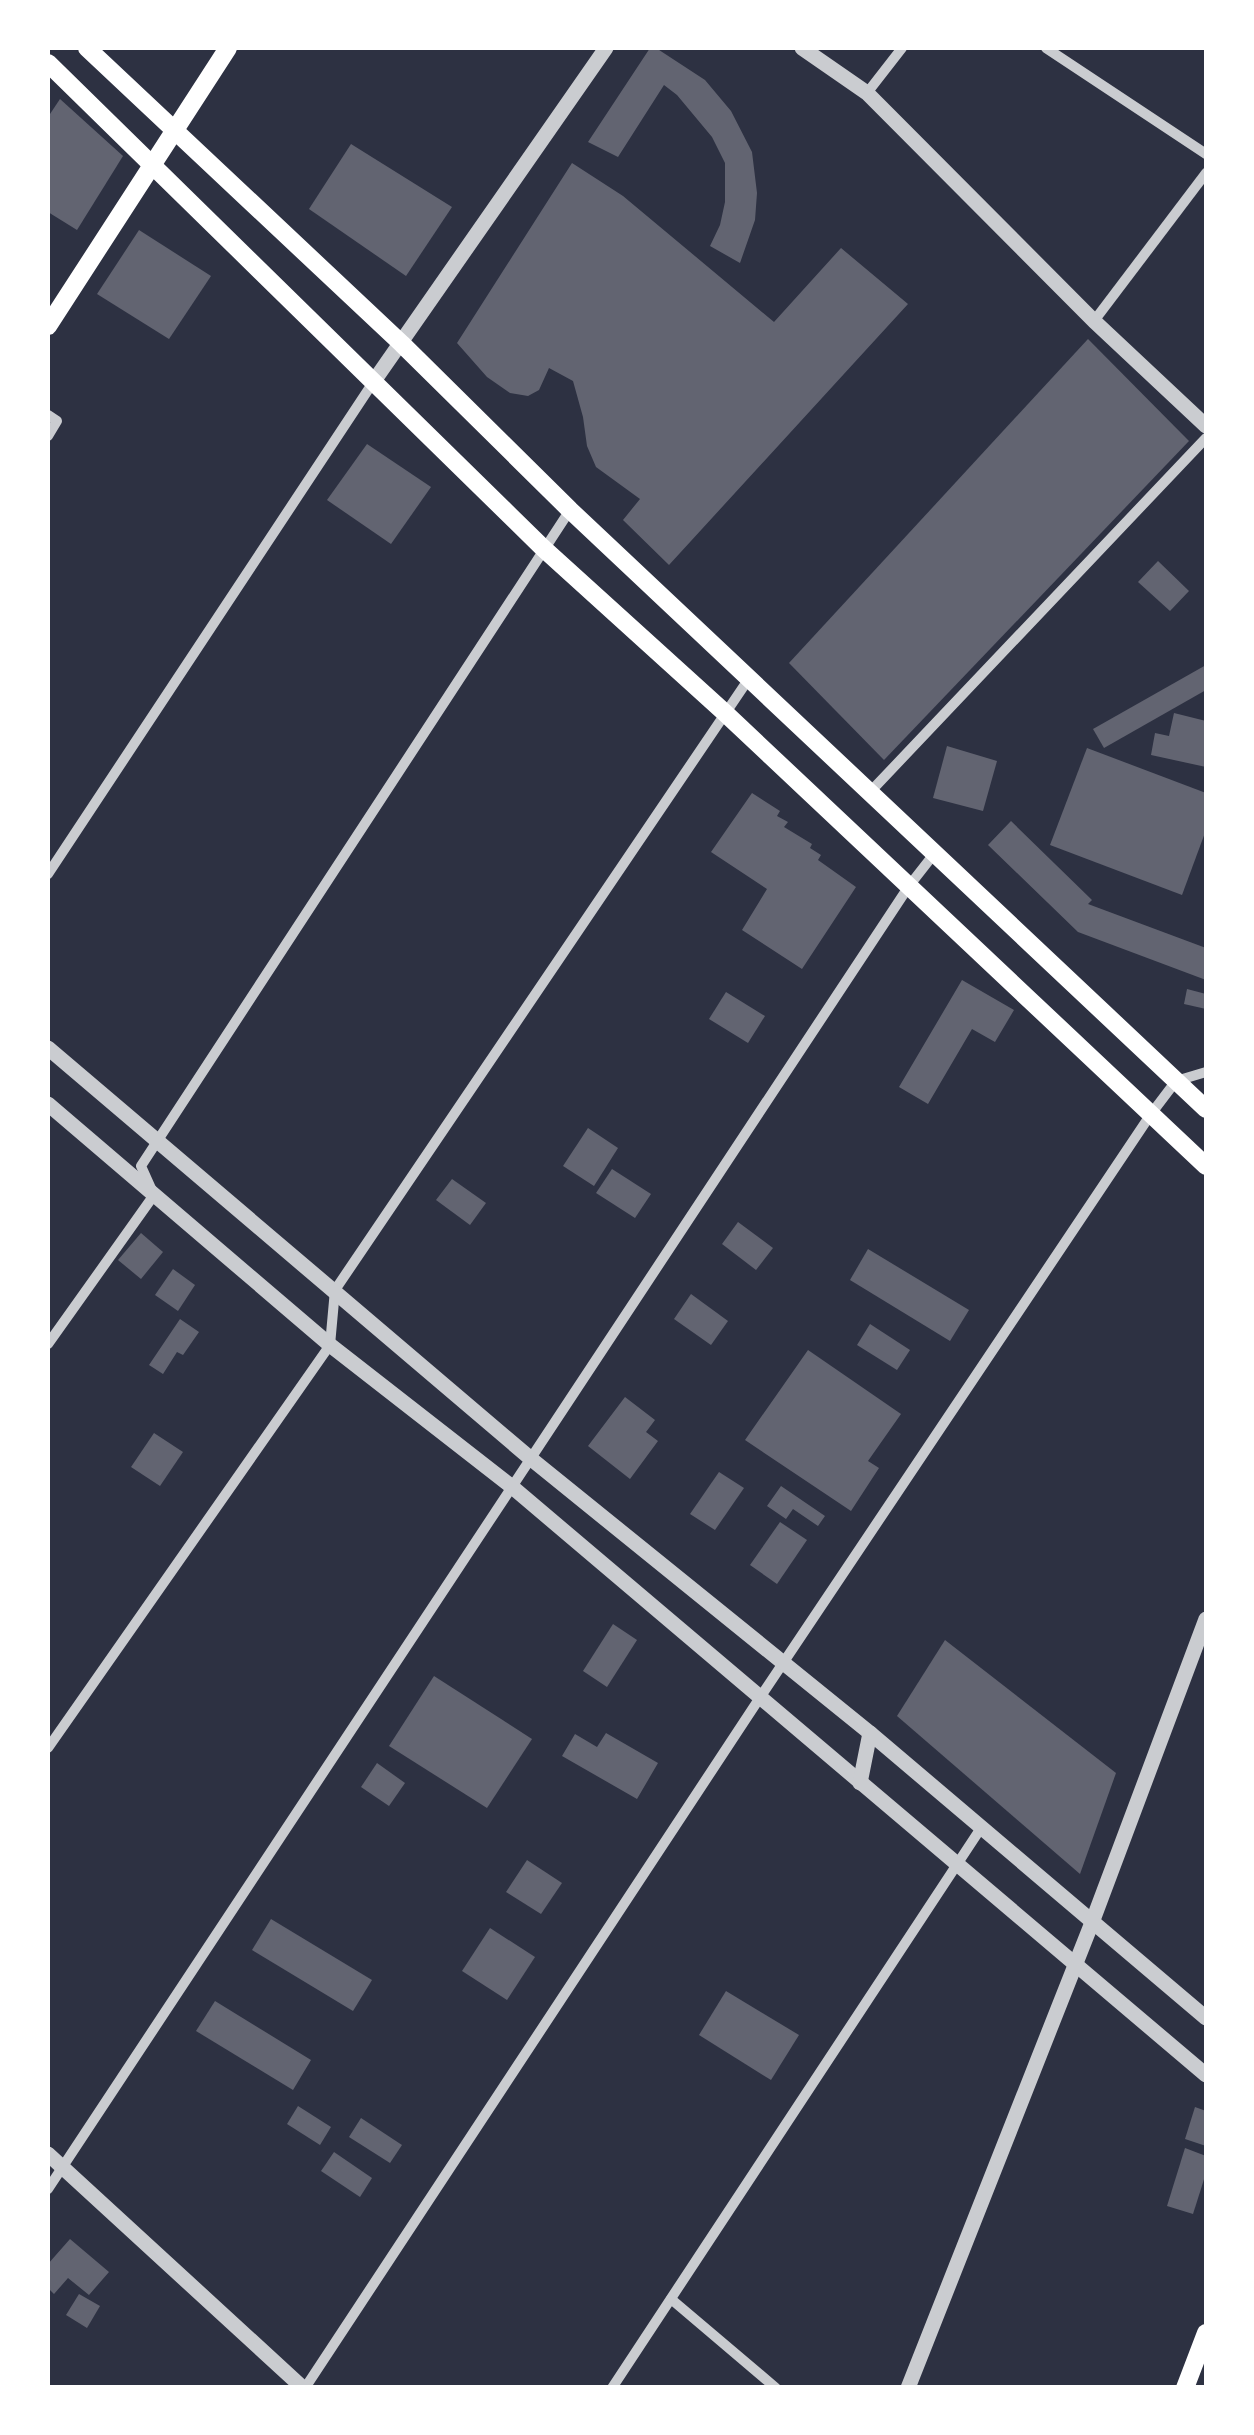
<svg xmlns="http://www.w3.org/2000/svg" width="1254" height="2435" font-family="'Roboto Condensed',sans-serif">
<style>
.building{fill:#626471}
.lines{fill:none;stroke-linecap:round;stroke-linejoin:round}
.minor{stroke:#caccd0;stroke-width:10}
.tertiary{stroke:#caccd0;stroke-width:15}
.secondary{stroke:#fff;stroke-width:18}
</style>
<rect width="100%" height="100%" fill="#2d3142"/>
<g class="building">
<path d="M650,48h6l49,32 26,31 21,41 5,41 -2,27 -15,43 -30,-17 10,-21 5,-23v-39l-13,-26 -35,-42 -13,-10 -46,72 -30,-15z"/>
<path d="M60,99l63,57 -46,74 -29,-18v-95z"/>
<path d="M351,144l101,63 -46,69 -97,-67z"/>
<path d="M572,163l51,33 151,126 67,-74 67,56 -239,261 -46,-45 17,-21 -44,-32 -9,-21 -4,-29 -10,-36 -24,-13 -10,22 -11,6 -18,-3 -23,-16 -30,-34z"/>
<path d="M139,230l72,46 -42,63 -72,-45z"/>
<path d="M1088,339l101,102 -305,319 -95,-97z"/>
<path d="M367,444l64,43 -40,57 -64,-44z"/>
<path d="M1158,561l31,30 -19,20 -32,-29z"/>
<path d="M1206,665v25l-102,58 -11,-19z"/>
<path d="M1174,713l32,8v46l-55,-12 4,-22 14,3z"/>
<path d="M947,746l50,15 -14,50 -50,-13z"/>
<path d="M1087,748l119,45v37l-24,65 -132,-50z"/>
<path d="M752,793l28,18 -3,5 11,6 -4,5 28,17 -2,4 11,7 -3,5 38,27 -54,82 -60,-39 25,-41 -56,-37z"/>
<path d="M1011,821l81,79 -4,4 118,44v32l-128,-48 -90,-87z"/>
<path d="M962,980l52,30 -19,32 -23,-13 -44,75 -29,-17z"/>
<path d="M1187,989l19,5v15l-22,-5z"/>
<path d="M726,992l39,24 -17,27 -39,-24z"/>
<path d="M588,1128l30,20 -24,38 -31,-20z"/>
<path d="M612,1169l39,25 -16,24 -39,-25z"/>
<path d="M452,1179l34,24 -16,22 -34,-25z"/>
<path d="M738,1222l35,26 -17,22 -34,-26z"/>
<path d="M141,1233l22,19 -22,27 -23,-19z"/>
<path d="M868,1249l101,61 -19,31 -100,-61z"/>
<path d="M173,1269l22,16 -17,26 -23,-16z"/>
<path d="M691,1294l37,27 -17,24 -37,-26z"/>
<path d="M180,1319l19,13 -16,23 -6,-3 -14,22 -14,-9z"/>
<path d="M870,1324l40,26 -13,20 -40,-25z"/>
<path d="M808,1350l93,64 -33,47 11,7 -28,43 -106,-71z"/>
<path d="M625,1397l30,23 -9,12 12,9 -28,38 -42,-33z"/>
<path d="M154,1433l29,19 -23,34 -29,-19z"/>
<path d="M719,1472l25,16 -29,42 -25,-16z"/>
<path d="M781,1486l44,30 -7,10 -25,-17 -7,10 -19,-13z"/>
<path d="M780,1522l27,18 -30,44 -27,-19z"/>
<path d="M613,1624l24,16 -30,47 -24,-16z"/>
<path d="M945,1640l171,133 -36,101 -183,-158z"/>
<path d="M434,1676l98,63 -45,69 -98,-62z"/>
<path d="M606,1733l52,30 -21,36 -75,-43 13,-22 22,13z"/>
<path d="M377,1763l28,20 -16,23 -28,-19z"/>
<path d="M527,1860l35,23 -21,31 -35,-22z"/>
<path d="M271,1919l101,61 -19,31 -101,-61z"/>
<path d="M490,1928l45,29 -28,43 -45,-29z"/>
<path d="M726,1991l73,44 -28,45 -72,-45z"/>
<path d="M215,2001l96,59 -18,30 -97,-59z"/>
<path d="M298,2106l33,21 -11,18 -33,-21z"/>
<path d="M1195,2107l11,4v35l-21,-7z"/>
<path d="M361,2118l41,27 -12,18 -41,-26z"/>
<path d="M1185,2148l21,8v17l-13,41 -26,-8z"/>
<path d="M334,2152l38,26 -12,19 -39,-26z"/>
<path d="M70,2239l39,33 -20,23 -21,-17 -14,16 -6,-6v-24z"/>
<path d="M79,2294l21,12 -13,22 -21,-13z"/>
</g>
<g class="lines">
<g class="minor">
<path d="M1046,48l160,106"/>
<path d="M867,93l35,-45"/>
<path d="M1094,321l112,-148"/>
<path d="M48,415l9,6 -9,15"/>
<path d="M871,791l335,-353"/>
<path d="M48,874l326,-493"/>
<path d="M48,1344l106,-149 -13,-29 429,-656"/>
<path d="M48,1748l282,-403 5,-55 415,-613"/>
<path d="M48,2189l861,-1303 25,-32"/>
<path d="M671,2299l105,89"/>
<path d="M305,2388l454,-689 392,-585 25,-33 30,-9"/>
<path d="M612,2388l369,-560"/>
</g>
<g class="tertiary">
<path d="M802,48l65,45 227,228 112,105"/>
<path d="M374,381l232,-333"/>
<path d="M48,1048l482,410 340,275 336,285"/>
<path d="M48,1104l282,241 181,141 695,589"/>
<path d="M860,1783l10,-50"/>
<path d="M48,2154l255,234"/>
<path d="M908,2388l185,-468 113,-301"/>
</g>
<g class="secondary">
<path d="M87,48l315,296 168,166 636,599"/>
<path d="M48,63l495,485 181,164 482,454"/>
<path d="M48,326l180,-278"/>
<path d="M1185,2388l21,-55"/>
</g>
</g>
<rect width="1254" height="2435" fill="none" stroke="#ffffff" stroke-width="100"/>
</svg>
